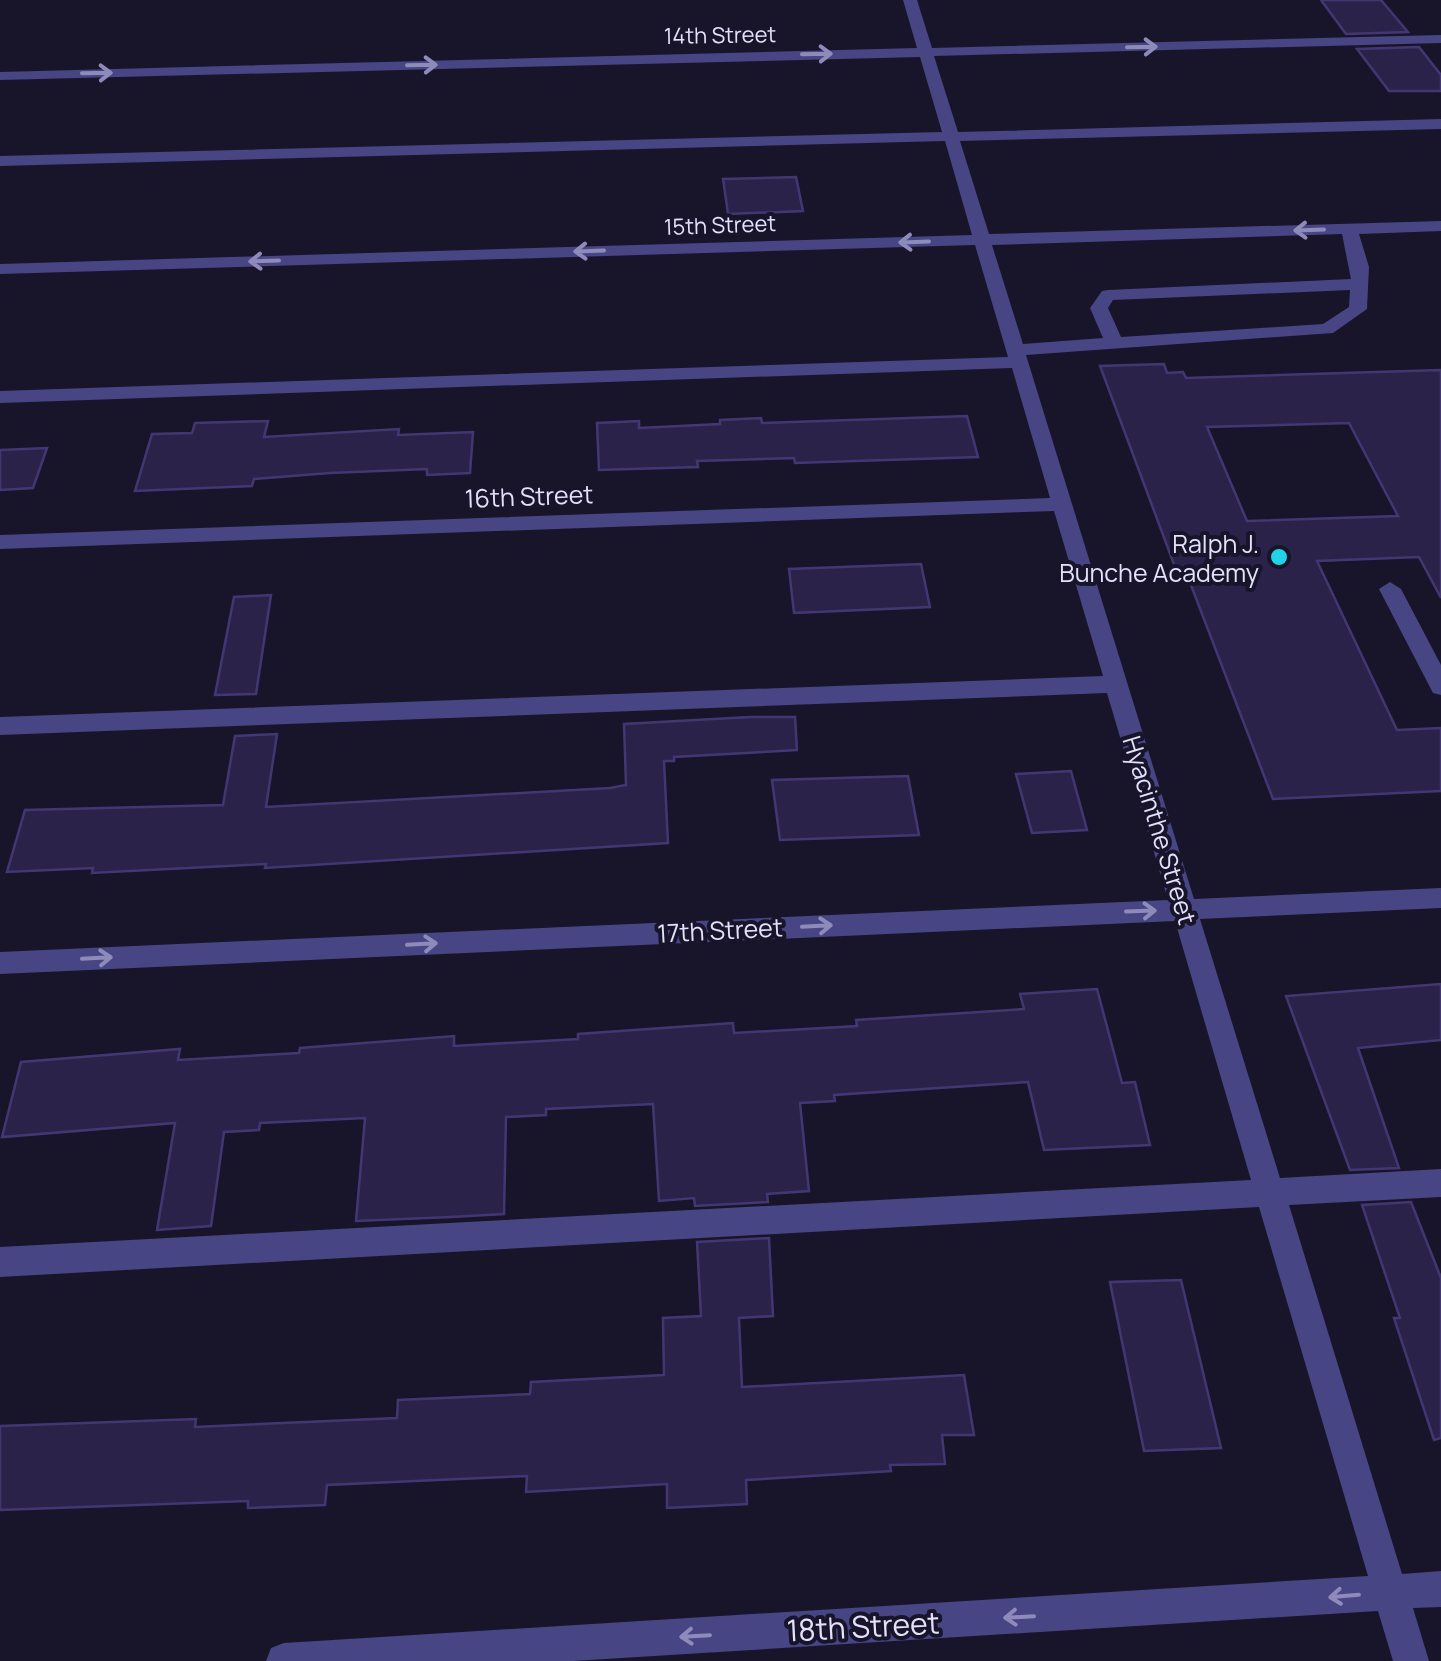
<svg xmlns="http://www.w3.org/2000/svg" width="1441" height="1661" font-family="Manrope,sans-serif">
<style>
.building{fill:#2a2249;stroke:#433773;stroke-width:2.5;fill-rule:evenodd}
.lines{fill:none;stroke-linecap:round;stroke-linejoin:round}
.minor{fill:#474584;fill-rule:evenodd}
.oneway{stroke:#8e8bba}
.poi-dot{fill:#21d3e7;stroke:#18142a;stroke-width:4}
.labels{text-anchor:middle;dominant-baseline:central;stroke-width:8;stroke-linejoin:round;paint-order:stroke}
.far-street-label{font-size:22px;fill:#e4e1fc;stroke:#18142a}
.street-label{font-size:25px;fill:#e4e1fc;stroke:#18142a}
.poi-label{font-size:25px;fill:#e4e1fc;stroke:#18142a;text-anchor:end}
.near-street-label{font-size:30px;fill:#e4e1fc;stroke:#18142a}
</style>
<rect width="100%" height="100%" fill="#18142a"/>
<g class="building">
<path d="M1321,0h60l27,32 -62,2z"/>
<path d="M1419,47l22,28v16h-52l-32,-42z"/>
<path d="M796,177l7,34 -75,3 -5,-35z"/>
<path d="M1164,364l3,9 16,-1 3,6 255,-8v228l-22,-41 -102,4 80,169 44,-2v63l-168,8 -89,-232h-9l-75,-201zM1349,423l49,93 -151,5 -40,-94z"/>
<path d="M967,416l11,41 -183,6 -1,-5 -97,3 1,6 -99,3 -2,-47 42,-2v7l81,-4v-4l41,-2 1,5z"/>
<path d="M268,421l-4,16 135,-8 -1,6 75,-3 -3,41 -43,2v-6l-97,4 -76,6 -2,7 -117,5 17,-57 40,-1 3,-10z"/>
<path d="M47,448l-14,40 -33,2v-40z"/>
<path d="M921,564l9,43 -136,6 -5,-44z"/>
<path d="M271,595l-15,99 -41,1 19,-98z"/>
<path d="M750,717h45l2,33 -123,7v4h-10l4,82 -403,25 1,-4 -174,9 1,-5 -86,4 18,-62 198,-5 12,-69 42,-2 -11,73 344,-19 16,-3 -2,-61z"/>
<path d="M1071,771l16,59 -55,3 -16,-59z"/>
<path d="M908,776l11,59 -139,5 -8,-60z"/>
<path d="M1441,984v56l-83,8 41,120 -49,2 -64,-174z"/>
<path d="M1097,989l25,94 13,-1 15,63 -106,5 -16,-68 -194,13 1,6 -35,2 9,88 -42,3 1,8 -73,4 -1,-8 -35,3 -6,-97 -107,5v6l-40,2 -2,97 -53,3 -95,4 9,-103 -105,5 -1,7 -35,2 -13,94 -54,4 18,-107 -173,14 19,-75 159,-13 -2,11 121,-7 1,-5 154,-12v10l124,-7v-5l155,-11 1,10 123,-7 -1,-6 168,-11 -4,-15z"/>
<path d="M1411,1202l30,76v160l-7,2 -40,-122h6l-38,-113z"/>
<path d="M769,1238l4,78 -34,2 3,69 222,-12 10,60h-32l3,29 -55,1 1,6 -145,9 1,24 -80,4v-24l-141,8 1,-16 -200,9 -2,20 -77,3v-7l-248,9v-84l196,-7 -1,8 202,-9 1,-18 132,-6 1,-12 133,-7 -1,-57 38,-2 -4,-74z"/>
<path d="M1181,1280l40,168 -77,3 -34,-169z"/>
</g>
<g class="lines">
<g class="minor">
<path d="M903,0h14l15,48 509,-13v8l-507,13 24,76 483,-13v10l-481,12 29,93 452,-13v10l-82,3 10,33 -2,42 -34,24 -307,22 168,544 247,-11v20l-241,11 80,259 161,-9v28l-152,8 113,369 39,-3v36l-28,1 16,53h-36l-15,-50 -805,50h-307l5,-13 13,-5 1084,-67 -109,-369 -1259,70v-30l1251,-67 -76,-259 -1175,53v-22l1168,-52 -61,-207 -1107,42v-18l1103,-41 -49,-165 -1054,38v-14l1050,-37 -38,-130 -1012,35v-12l1008,-34 -33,-112 -975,29v-10l972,-29 -27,-94 -945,25v-10l942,-24 -22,-75 -920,23v-8l917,-24zM1342,234l9,45 -243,11 -6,1 -12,17 13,30 -80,6 -31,-99zM1350,290l-1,17 -26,17 -202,13 -13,-29 5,-8z"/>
<path d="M1390,582l11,7 40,76v30l-8,-2 -54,-104z"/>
</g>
</g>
<defs><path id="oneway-shaft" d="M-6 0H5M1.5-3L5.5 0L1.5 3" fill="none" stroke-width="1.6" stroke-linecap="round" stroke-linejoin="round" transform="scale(2.5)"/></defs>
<g class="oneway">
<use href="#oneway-shaft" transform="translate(1142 47) rotate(-1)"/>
<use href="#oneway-shaft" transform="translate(817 54) rotate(-1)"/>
<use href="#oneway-shaft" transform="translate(422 65) rotate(-1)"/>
<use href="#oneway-shaft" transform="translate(97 73) rotate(-1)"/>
<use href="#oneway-shaft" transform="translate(1309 230) rotate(178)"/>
<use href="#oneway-shaft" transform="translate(914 242) rotate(178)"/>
<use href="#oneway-shaft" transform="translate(589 251) rotate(178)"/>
<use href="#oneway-shaft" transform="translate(264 261) rotate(178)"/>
<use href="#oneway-shaft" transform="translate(1141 911) rotate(-2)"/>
<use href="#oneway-shaft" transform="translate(817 926) rotate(-3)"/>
<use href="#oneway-shaft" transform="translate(422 944) rotate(-3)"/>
<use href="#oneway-shaft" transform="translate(97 958) rotate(-3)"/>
<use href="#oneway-shaft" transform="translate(1344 1596) rotate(175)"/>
<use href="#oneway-shaft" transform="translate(1019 1617) rotate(177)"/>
<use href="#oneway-shaft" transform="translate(695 1636) rotate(177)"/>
</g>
<circle class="poi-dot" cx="1279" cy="557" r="10"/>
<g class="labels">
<g class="far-street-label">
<text transform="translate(720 35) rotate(-1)">14th Street</text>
<text transform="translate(720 225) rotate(-2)">15th Street</text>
</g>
<g class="street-label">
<text transform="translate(529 496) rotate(-2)">16th Street</text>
<text transform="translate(1160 830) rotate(73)">Hyacinthe Street</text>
<text transform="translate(720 930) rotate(-3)">17th Street</text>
</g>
<g class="poi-label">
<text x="1259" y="543">Ralph J.<tspan x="1259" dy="29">Bunche Academy</tspan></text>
</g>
<g class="near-street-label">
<text transform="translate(863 1626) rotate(-3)">18th Street</text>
</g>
</g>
</svg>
